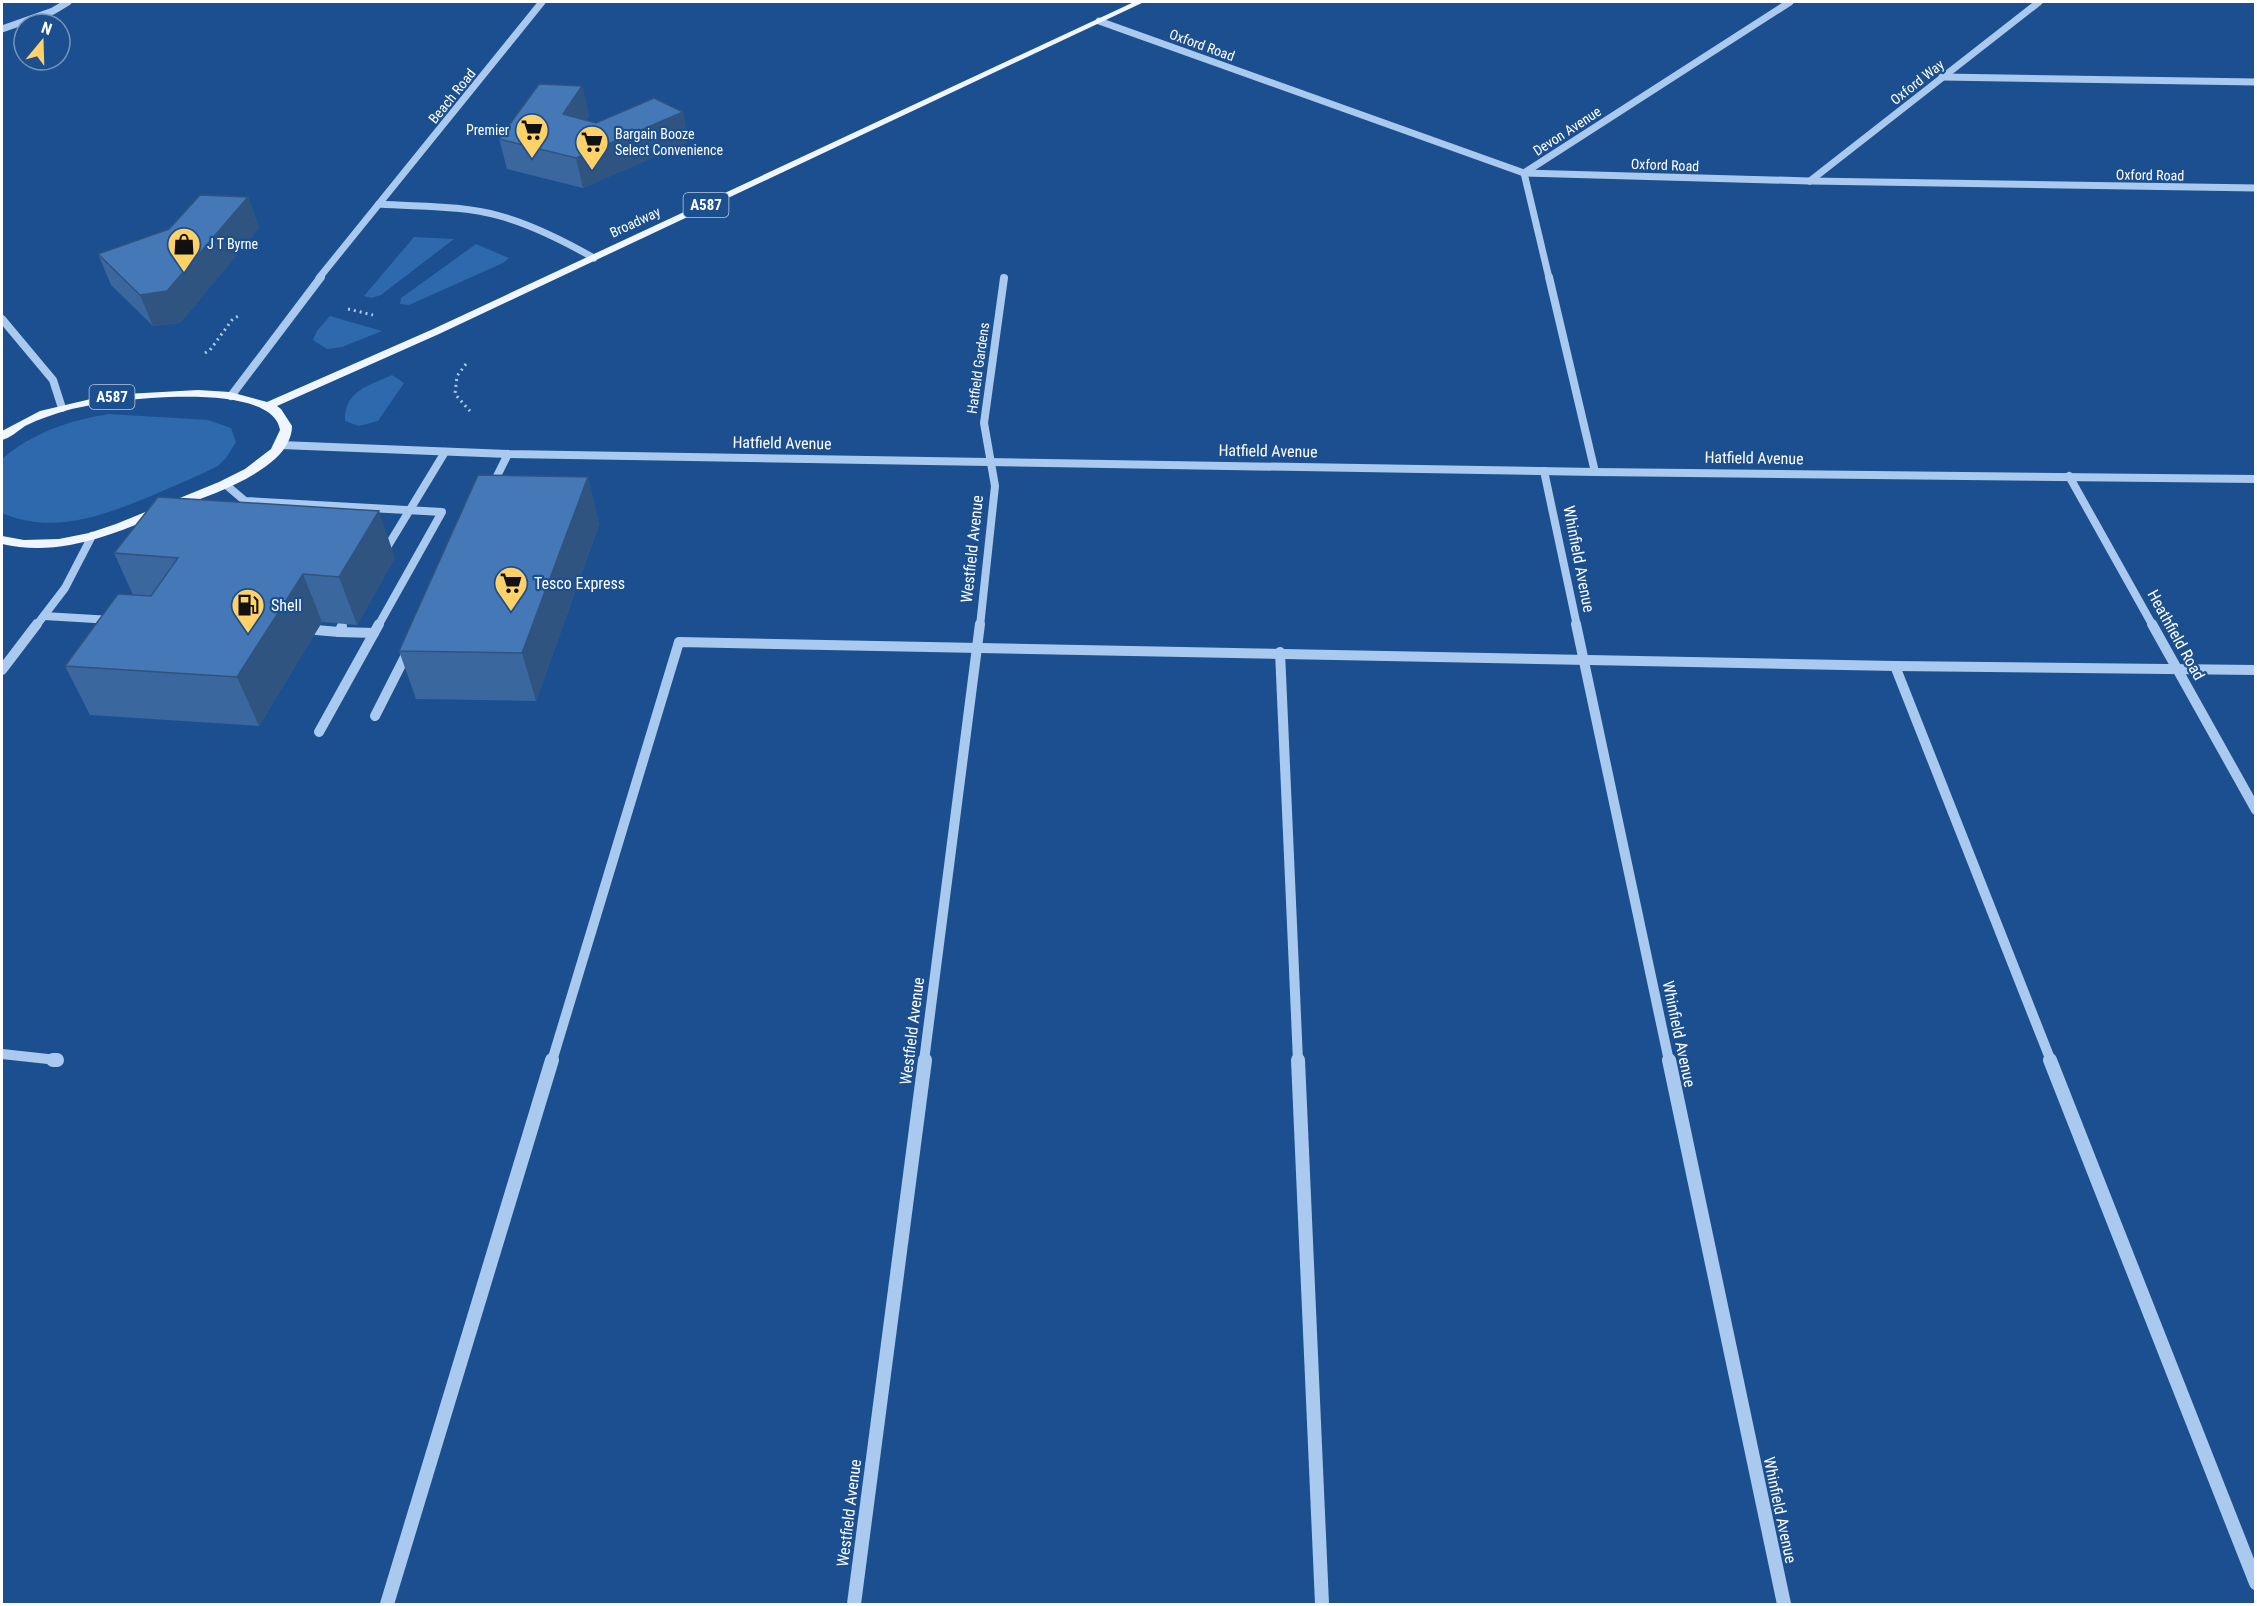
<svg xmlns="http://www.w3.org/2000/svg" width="2257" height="1606" font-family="'Roboto Condensed',sans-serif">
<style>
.green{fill:#2e69ad}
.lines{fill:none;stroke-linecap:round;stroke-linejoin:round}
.path{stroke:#a9c9ee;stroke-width:3;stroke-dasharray:2 4;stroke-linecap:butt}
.minor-far3{stroke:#a9c9ee;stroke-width:7}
.minor-far2{stroke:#a9c9ee;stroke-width:8}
.minor-far1{stroke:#a9c9ee;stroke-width:10}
.minor{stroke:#a9c9ee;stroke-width:14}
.major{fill:#f0f6ff;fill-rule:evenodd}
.wall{fill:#3a679d}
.shaded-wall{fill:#305480}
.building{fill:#4478b7;stroke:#305480;stroke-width:1.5}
.labels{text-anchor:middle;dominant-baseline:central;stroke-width:4.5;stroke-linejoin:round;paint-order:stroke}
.far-street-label{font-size:14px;fill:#fff;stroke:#1b4f8f}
.far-poi-label{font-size:14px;fill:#fff;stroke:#1b4f8f;text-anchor:start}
.shield{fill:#1b4f8f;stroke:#bbcadd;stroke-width:1.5}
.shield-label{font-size:15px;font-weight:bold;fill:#fff}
.street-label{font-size:16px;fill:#fff;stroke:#1b4f8f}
.poi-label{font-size:16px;fill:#fff;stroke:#1b4f8f;text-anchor:start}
</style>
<rect width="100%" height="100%" fill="#1b4f8f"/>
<g class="green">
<path d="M414,237l40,2 -73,56 -9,3 -8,-2z"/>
<path d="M476,244l33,14 -6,5 -94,42 -9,-1 1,-6z"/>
<path d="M330,316l52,15 -40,16 -15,2 -14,-9 4,-9z"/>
<path d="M392,375l12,8 -26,38 -19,5 -14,-5c-1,-30 23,-35 47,-46z"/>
<path d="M109,414l99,6 23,8 5,14 -10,16 -8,8c-20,10 -40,18 -60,27 -50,21 -103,43 -156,20v-54c30,-26 68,-39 107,-45z"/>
</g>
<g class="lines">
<g class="path">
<path d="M348,309l25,6"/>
<path d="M205,353l5,-3 22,-30 6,-4"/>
<path d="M466,364l-9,12 -2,18 15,17"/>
</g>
<g class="minor-far3">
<path d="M1099,21l425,152 286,8 446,7"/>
<path d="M2,29l51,-18 15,-9"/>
<path d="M1942,77l314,5"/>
<path d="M1810,181l229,-179"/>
<path d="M379,204c40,3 82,1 121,12 33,9 64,25 94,42"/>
<path d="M319,278l223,-276"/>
<path d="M1549,278l-25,-105 266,-171"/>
</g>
<g class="minor-far2">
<path d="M1549,277l46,195"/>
<path d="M2,319l51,61 9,28"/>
<path d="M231,396l90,-119"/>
<path d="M281,445l227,9 1087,18 661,7"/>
<path d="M1544,471l33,155"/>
<path d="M2069,476l84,150"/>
<path d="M225,484l20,17 197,11 -64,114"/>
<path d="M491,488l17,-34"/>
<path d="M383,554l62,-102"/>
<path d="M44,616l68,4"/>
<path d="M36,626l29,-38 27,-52"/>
<path d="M980,626l15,-140 -11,-63 20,-145"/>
</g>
<g class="minor-far1">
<path d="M1576,624l93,437"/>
<path d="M2152,624l104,186"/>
<path d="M316,630l23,2 3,-6"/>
<path d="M339,632l35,1 5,-9"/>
<path d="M1280,652l18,409"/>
<path d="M1895,666l156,395"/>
<path d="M2,670l35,-46"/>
<path d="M375,716l34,-67"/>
<path d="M319,732l55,-99"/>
<path d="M2,1054l55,6"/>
<path d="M552,1061l127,-419 1216,24 361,4"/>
<path d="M924,1061l56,-437"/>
</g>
<g class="minor">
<path d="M53,1060h4"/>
<path d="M1298,1060l24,544"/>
<path d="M1669,1060l115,544"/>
<path d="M2050,1060l206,523"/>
<path d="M387,1604l165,-544"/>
<path d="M854,1604l71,-544"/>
</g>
<path class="major" d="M1134,2h10l-705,332 -162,72 4,3 11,17c0,12 -7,24 -16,32 -29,26 -67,37 -102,51 -34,14 -67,29 -104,36 -23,4 -46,4 -68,-1v-8l22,4 35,-1 30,-6 27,-9 103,-42 26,-13 26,-20 9,-19c-7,-52 -176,-30 -212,-20 -14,4 -29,9 -43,16 -7,5 -15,12 -23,14v-9l38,-20 68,-16 90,-5 32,2 37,10 164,-72z"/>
</g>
<g class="wall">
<path d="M582,86l7,30 -3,4 10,3 87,-11 5,30 -105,46 -76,-19 -8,-30z"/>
<path d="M248,197l11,31 -79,95 -27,3 -42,-41 -13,-31 71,-25z"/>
<path d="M588,477l11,48 -63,176 -120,-2 -17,-48z"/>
<path d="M114,553l281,5 -38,67 -35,-3 -63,104 -169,-11 -25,-49 68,-71z"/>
</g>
<g class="shaded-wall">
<path d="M582,86l7,30 -19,28 -7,-30z"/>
<path d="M683,112l5,30 -105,46 -7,-30z"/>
<path d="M248,197l11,31 -79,95 -27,3 -13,-31z"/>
<path d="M588,477l11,48 -63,176 -14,-48z"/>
<path d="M379,511l16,47 -38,67 -18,-48z"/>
<path d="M303,574l19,48 -63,104 -22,-49z"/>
</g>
<g class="building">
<path d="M539,84l43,2 -19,28 33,9 58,-25 29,14 -107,46 -77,-19z"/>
<path d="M200,195l48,2 -81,94 -27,4 -42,-41 71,-25z"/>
<path d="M478,475l110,2 -66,176 -123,-2z"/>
<path d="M158,497l221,14 -40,66 -36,-3 -66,103 -172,-11 53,-72 33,2 27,-38 -64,-5z"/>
</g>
<defs>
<symbol id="supermarket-pin" viewBox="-11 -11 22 30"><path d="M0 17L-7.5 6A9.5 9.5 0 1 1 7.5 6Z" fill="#ffd166" stroke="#1b4f8f"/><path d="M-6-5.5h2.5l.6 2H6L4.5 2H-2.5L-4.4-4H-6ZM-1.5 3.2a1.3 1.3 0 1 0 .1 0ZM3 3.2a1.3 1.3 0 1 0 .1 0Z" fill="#111"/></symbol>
<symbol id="shop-pin" viewBox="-11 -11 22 30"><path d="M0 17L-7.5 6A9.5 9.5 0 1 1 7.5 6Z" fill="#ffd166" stroke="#1b4f8f"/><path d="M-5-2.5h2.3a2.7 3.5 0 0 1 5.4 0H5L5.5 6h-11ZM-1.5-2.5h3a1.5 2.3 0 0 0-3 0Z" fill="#111"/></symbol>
<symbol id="fuel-pin" viewBox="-11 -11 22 30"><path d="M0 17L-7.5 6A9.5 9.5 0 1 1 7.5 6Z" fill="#ffd166" stroke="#1b4f8f"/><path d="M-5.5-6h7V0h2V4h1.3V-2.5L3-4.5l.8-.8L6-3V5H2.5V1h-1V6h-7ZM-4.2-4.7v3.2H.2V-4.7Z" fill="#111"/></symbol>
</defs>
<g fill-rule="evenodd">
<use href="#supermarket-pin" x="513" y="111" width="38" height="52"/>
<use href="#supermarket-pin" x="573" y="123" width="38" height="52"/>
<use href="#shop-pin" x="165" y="225" width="38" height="52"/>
<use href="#supermarket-pin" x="492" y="564" width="38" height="52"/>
<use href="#fuel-pin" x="229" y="586" width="38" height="52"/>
</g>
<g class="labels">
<g class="far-street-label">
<text transform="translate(1202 45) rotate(20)">Oxford Road</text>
<text transform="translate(1917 82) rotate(-38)">Oxford Way</text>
<text transform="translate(452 96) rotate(-51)">Beach Road</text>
<text transform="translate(1567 131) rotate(-33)">Devon Avenue</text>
<text transform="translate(1665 165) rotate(2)">Oxford Road</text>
<text transform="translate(2150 175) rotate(1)">Oxford Road</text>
<text transform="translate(635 222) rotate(-25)">Broadway</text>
<text transform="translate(978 368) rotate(-82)">Hatfield Gardens</text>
</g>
<g class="far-poi-label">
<text x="509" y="130" text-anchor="end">Premier</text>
<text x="615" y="134">Bargain Booze<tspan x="615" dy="16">Select Convenience</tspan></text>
<text x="207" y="244">J T Byrne</text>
</g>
<g class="shield">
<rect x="683.5" y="193" width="45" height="24" rx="4.5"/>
<rect x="89.5" y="385" width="45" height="24" rx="4.5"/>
</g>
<g class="shield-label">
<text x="706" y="205">A587</text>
<text x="112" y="397">A587</text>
</g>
<g class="street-label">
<text transform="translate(782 443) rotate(1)">Hatfield Avenue</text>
<text transform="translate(1268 451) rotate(1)">Hatfield Avenue</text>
<text transform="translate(1754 458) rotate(1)">Hatfield Avenue</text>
<text transform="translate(972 549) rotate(-84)">Westfield Avenue</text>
<text transform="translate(1579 559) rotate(79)">Whinfield Avenue</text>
<text transform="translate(2176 635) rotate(61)">Heathfield Road</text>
<text transform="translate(912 1031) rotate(-83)">Westfield Avenue</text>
<text transform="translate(1679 1034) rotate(78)">Whinfield Avenue</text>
<text transform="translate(1780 1510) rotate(78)">Whinfield Avenue</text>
<text transform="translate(849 1513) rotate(-83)">Westfield Avenue</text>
</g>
<g class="poi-label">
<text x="534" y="583">Tesco Express</text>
<text x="271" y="605">Shell</text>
</g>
</g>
<rect width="2257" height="1606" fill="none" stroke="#ffffff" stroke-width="6"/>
<g transform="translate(42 42) rotate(19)"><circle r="28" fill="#1b4f8f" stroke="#7695bc" stroke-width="1.5"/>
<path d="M0-4.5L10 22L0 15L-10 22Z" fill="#ffd166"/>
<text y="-9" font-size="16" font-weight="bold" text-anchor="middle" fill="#ffffff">N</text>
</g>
</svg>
